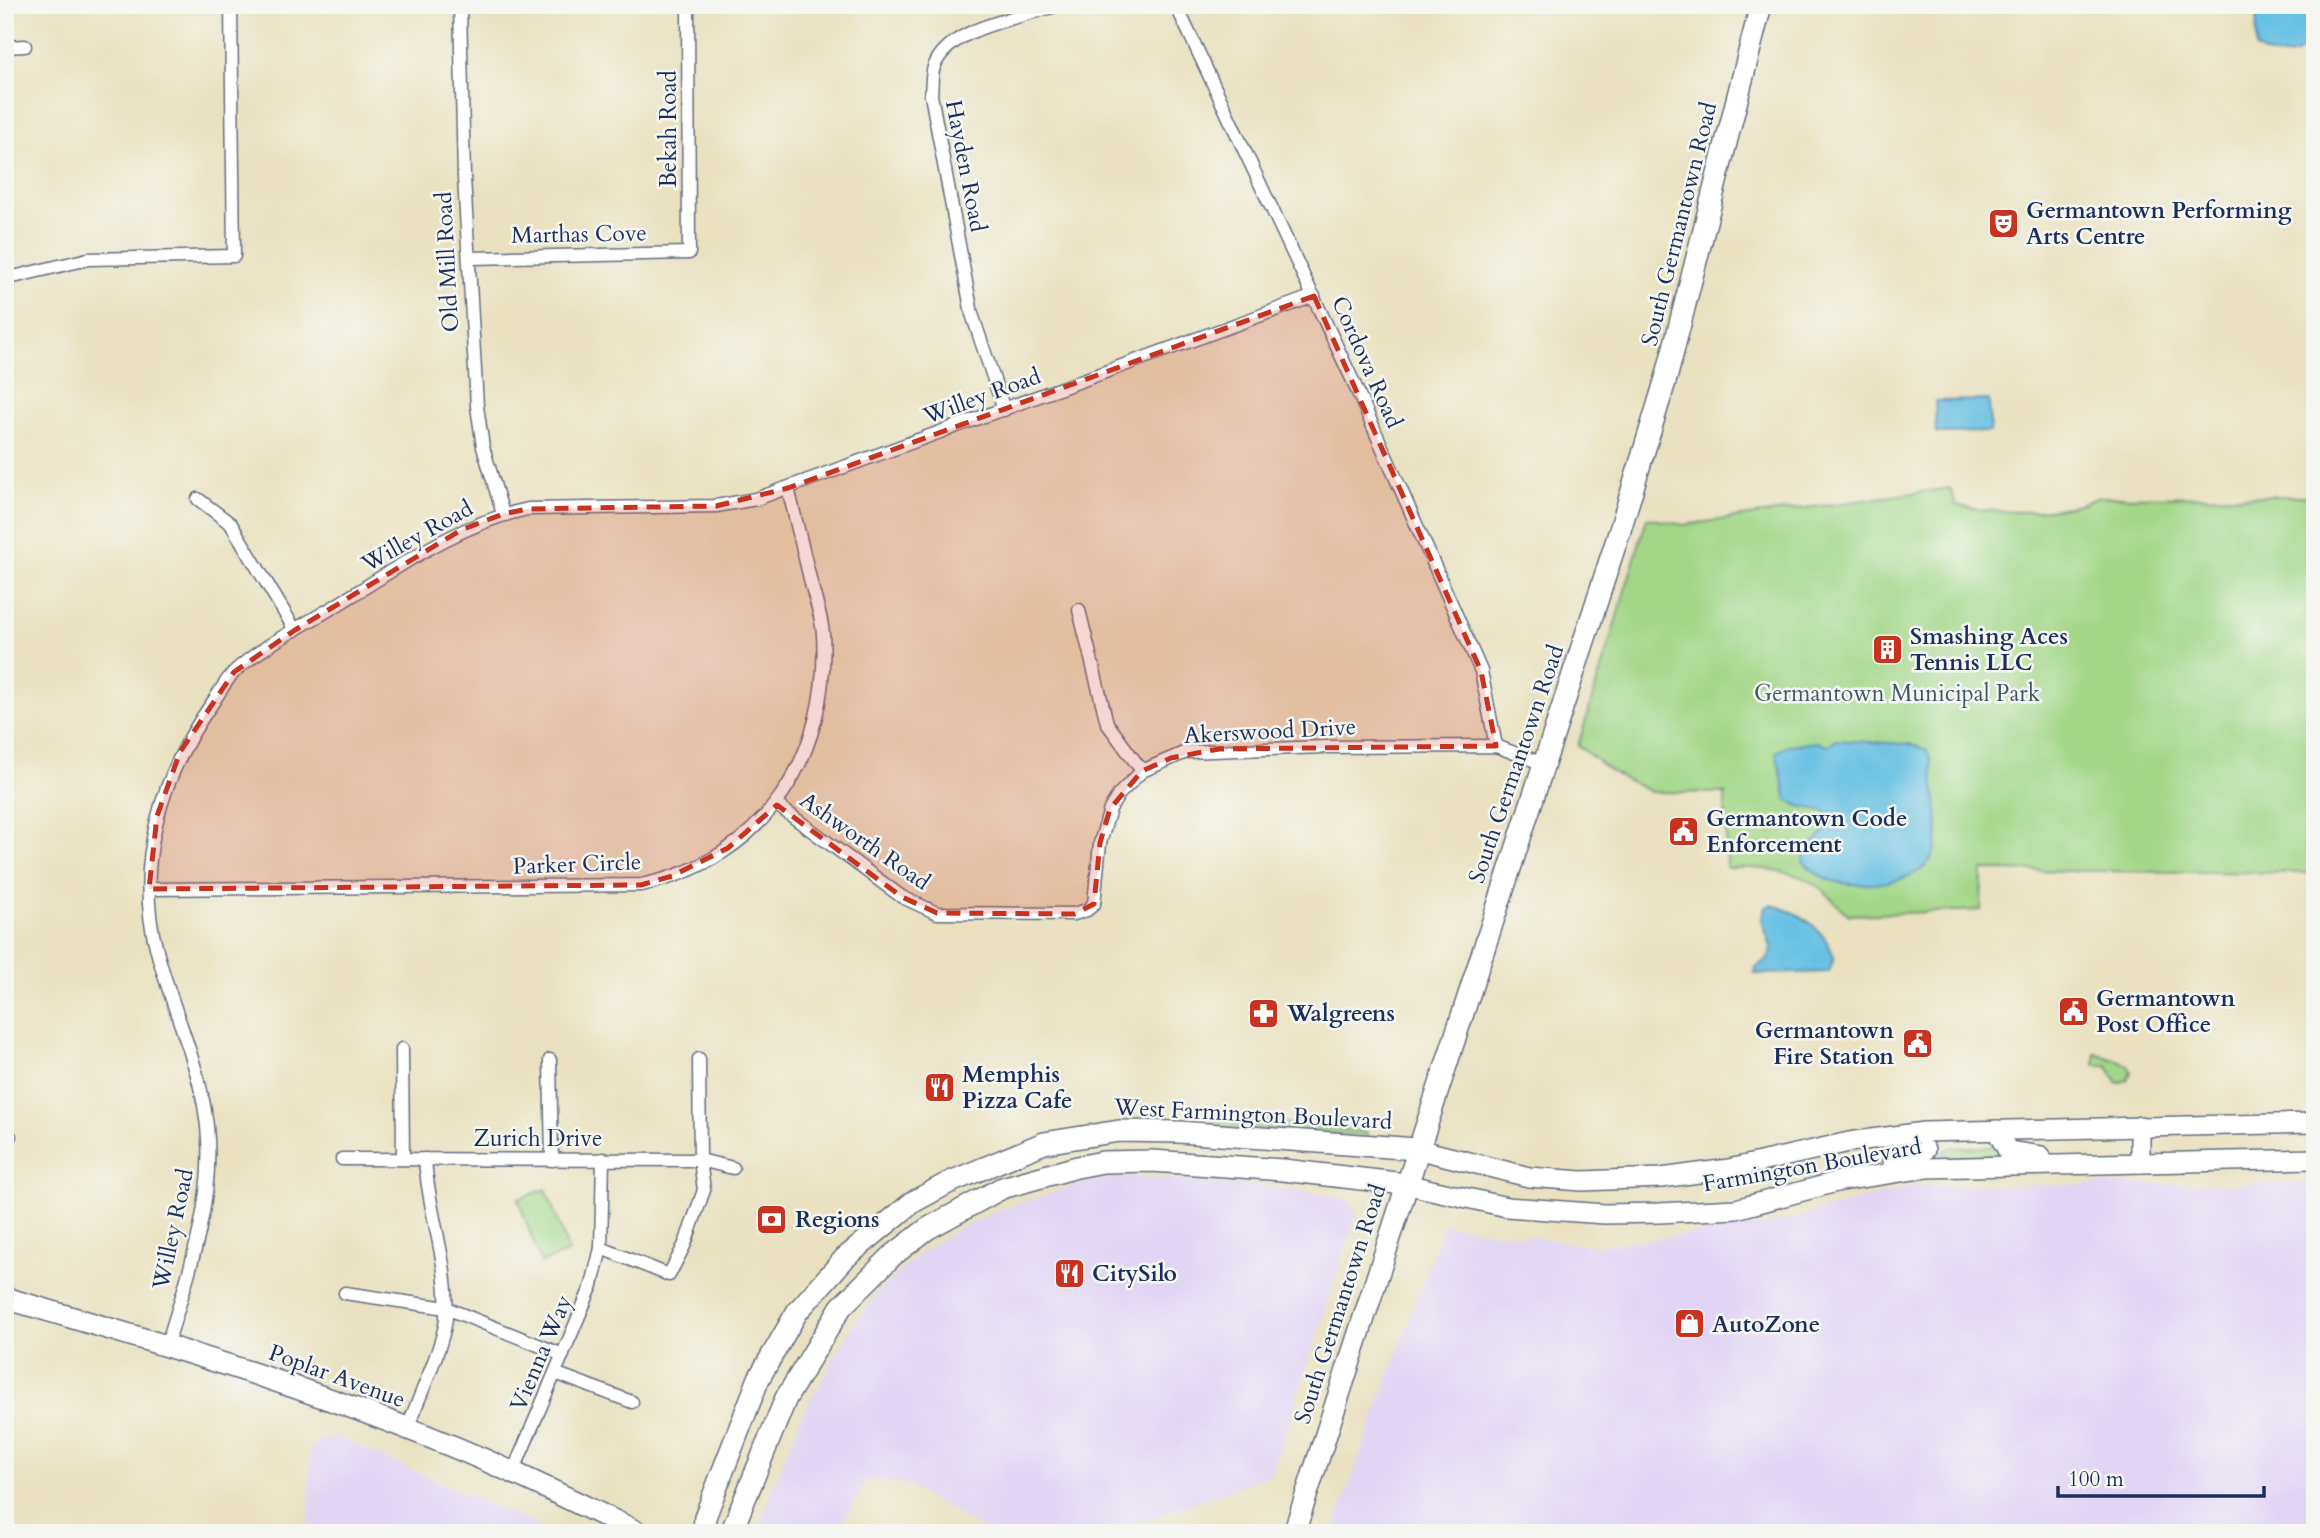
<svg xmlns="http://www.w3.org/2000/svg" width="2320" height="1538" font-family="Cardo,serif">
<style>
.built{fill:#e1d4f4}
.green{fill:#a2d787;stroke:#5e8372;stroke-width:2}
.water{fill:#66c0e3;stroke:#4078a0;stroke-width:2}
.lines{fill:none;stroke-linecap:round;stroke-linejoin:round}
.minor-casing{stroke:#636d80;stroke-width:15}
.secondary-casing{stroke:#636d80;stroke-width:22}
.primary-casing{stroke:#636d80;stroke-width:24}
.minor{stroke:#fff;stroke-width:12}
.secondary{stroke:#fff;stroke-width:19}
.primary{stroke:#fff;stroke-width:21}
.marked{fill:#c8321e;fill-opacity:0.2;stroke:#c8321e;stroke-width:5;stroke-dasharray:14 9;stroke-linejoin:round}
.labels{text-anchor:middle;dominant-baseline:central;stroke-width:5;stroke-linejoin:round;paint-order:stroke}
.street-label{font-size:23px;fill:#1b2f5e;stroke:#f6f6f2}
.poi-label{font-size:23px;font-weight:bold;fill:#1b2f5e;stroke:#f6f6f2;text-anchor:start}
.park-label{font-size:23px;fill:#3d5968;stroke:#f6f6f2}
</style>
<rect width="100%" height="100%" fill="#f6f6f2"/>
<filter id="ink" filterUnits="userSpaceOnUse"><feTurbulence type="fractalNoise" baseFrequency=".0143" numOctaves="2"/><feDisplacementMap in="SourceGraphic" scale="14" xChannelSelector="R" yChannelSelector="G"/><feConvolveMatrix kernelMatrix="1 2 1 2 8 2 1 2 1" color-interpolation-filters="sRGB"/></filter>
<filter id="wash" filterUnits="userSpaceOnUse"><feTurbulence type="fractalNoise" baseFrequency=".00686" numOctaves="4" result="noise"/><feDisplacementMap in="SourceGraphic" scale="28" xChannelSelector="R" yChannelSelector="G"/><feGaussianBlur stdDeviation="1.57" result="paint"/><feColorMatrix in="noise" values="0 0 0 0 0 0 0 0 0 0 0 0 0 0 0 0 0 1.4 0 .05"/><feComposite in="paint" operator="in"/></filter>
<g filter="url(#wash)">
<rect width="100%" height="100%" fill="#e9e1bf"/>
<g class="built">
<path d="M1136,1177l137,10 55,8 20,5 9,13 -85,261 -159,59h-124l-85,-50 -37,-3 -31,53h-81l46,-117 53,-92 24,-32 41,-38 40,-26 48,-21 83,-26z"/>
<path d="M2315,1183v350h-983l112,-309 148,22 175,-21 145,-39z"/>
<path d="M336,1437l220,96h-247l1,-83 8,-10z"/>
</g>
<g class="green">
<path d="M1950,488l6,17c40,10 105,10 142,-8l217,-1v377l-333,-3 -1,40 -131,5c-11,-6 -15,-14 -24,-22 -25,-24 -66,-26 -99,-25l-2,-75 -74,-1 -36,-18 -37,-28 69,-228 37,7z"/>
<path d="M2095,1053l33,12 3,7 -4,8 -9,3 -11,-18h-12z"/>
<path d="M1250,1120l117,12v4l-170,-11v-3z"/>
<path d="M1995,1146l7,9 -52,2 -9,-4 9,-5z"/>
<path d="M546,1189l23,63 -28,11 -23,-64z"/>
</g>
<g class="water">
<path d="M2257,5h56c5,26 -3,52 -32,51 -10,0 -17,-1 -25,-8z"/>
<path d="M1989,400l1,32 -54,1 -1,-32z"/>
<path d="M1834,740l75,4 18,6 4,11c2,28 14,71 1,96 -14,27 -72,32 -99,24 -12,-3 -22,-11 -30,-20 4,-20 24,-23 27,-42l-5,-8 -27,-5 -11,-6 -11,-48 13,-7 30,-3 5,4 7,-2z"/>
<path d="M1771,905c29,7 53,23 63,52l-5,15 -74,2 1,-7 12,-8 4,-9 -10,-30 4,-13z"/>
</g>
</g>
<g filter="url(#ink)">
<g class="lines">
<defs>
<g id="minor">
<path d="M460,5l4,172 13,229 6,41 20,67"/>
<path d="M1176,5l176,374 129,292 15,75"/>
<path d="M5,47l20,-1"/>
<path d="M471,258l218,-5 -1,-248"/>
<path d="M5,279l83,-20 146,-3 -3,-251"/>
<path d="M1004,410l-32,-96 -41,-219c1,-8 0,-20 3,-28 15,-41 87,-49 124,-62"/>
<path d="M198,499l33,25 64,106"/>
<path d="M1079,610l28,113 35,48"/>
<path d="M777,805l125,92 35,16 137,1 13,-4 7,-6 6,-61 10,-34 9,-15 23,-23 44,-19 137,-5 173,-1 50,19"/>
<path d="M149,889l492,-4c124,-25 189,-130 182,-251 -1,-16 -7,-32 -11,-47 -8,-33 -16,-66 -24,-99"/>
<path d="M402,1049l1,110"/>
<path d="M550,1060l2,100"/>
<path d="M5,1136h5"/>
<path d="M342,1159l358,1 33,8"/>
<path d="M601,1248l68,27 16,-31 19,-54 -4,-30 -1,-101"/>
<path d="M345,1293l101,15 117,47"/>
<path d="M167,1345c20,-66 45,-136 41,-206 -3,-65 -35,-126 -51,-188 -24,-87 5,-178 56,-249 7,-10 13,-22 21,-30 24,-23 69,-47 98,-64 62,-38 124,-84 196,-99l188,-3 40,-7 558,-203"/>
<path d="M555,1373l77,29"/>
<path d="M407,1429c10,-27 37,-85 39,-111 4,-54 -18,-105 -21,-159"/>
<path d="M513,1472l79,-187 9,-37 2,-89"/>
</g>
<g id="secondary">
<path d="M2140,1126v37"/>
<path d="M1996,1130l12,21 33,5"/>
<path d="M1417,1149l112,28 53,4 79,-3 68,-9 120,-27 75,-10 391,-9"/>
<path d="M1892,1160l26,-5 7,-5"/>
<path d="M1405,1184l102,23 98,7 54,-1 77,-4 104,-28 86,-13 389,-9"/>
</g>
<g id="primary">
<path d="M5,1298c172,50 346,101 509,175 42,19 84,40 125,60"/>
<path d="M704,1533l1,-16 54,-139 38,-66 48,-54 68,-56 35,-19 96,-40 75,-12 60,1 238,17"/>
<path d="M731,1533l55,-135 55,-91 51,-51 35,-27 75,-41 75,-21 26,-5 49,-1 131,9 122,14"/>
<path d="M1294,1533l326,-1003 47,-155 94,-370"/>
</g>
</defs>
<use href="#minor" class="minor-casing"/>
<use href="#secondary" class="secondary-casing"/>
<use href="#primary" class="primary-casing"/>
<use href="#minor" class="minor"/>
<use href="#secondary" class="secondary"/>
<use href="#primary" class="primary"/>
</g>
</g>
<path class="marked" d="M1314,296l167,375 15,75 -277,3 -48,9 -29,13 -32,38 -10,34 -6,61 -20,10 -137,-1 -35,-16 -125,-92 -49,43 -56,28 -31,9 -492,4 8,-73 23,-64 54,-80 61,-42 166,-100 42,-16 25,-5 188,-3 72,-18z"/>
<defs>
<symbol id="theatre-square" viewBox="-11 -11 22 22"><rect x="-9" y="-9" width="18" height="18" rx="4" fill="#c8321e" stroke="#f6f6f2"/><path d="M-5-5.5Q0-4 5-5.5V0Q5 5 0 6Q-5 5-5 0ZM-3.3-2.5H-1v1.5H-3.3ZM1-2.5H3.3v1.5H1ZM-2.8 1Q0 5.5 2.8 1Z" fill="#fff"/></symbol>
<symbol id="building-square" viewBox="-11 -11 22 22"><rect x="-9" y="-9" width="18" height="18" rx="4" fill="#c8321e" stroke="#f6f6f2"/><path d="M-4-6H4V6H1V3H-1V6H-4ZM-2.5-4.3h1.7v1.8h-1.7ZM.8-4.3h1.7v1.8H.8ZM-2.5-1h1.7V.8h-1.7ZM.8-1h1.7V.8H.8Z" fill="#fff"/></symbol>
<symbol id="civic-square" viewBox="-11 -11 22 22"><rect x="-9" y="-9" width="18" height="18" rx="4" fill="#c8321e" stroke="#f6f6f2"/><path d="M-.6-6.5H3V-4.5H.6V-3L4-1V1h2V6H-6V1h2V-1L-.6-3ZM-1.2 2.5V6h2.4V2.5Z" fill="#fff"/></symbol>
<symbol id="pharmacy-square" viewBox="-11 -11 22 22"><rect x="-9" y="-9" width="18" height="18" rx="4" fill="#c8321e" stroke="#f6f6f2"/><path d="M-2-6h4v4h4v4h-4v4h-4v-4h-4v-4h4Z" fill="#fff"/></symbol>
<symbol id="restaurant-square" viewBox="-11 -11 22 22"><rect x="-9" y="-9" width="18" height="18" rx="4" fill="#c8321e" stroke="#f6f6f2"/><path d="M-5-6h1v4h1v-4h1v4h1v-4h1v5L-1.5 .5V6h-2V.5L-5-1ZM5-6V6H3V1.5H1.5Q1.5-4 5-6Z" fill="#fff"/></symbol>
<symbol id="bank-square" viewBox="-11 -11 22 22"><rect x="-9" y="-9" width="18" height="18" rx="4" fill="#c8321e" stroke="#f6f6f2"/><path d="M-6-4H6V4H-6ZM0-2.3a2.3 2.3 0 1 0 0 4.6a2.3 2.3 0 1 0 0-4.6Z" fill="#fff"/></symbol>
<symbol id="shop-square" viewBox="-11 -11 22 22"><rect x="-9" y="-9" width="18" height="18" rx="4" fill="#c8321e" stroke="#f6f6f2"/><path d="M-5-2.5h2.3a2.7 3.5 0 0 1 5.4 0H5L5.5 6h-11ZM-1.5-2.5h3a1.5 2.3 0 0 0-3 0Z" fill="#fff"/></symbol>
</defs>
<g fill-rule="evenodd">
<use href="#theatre-square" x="1986" y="206" width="35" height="35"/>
<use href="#building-square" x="1870" y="632" width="35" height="35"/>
<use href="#civic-square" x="1666" y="814" width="35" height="35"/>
<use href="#civic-square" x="2056" y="994" width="35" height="35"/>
<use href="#pharmacy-square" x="1246" y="996" width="35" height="35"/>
<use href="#civic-square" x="1900" y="1026" width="35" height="35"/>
<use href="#restaurant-square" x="922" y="1070" width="35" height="35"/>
<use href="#bank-square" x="754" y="1202" width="35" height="35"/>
<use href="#restaurant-square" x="1052" y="1256" width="35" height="35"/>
<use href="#shop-square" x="1672" y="1306" width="35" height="35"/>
</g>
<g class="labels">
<g class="street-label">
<text transform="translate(668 129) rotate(-90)">Bekah Road</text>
<text transform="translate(966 166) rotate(79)">Hayden Road</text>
<text transform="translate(1679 224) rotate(-76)">South Germantown Road</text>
<text transform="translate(579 234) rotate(-1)">Marthas Cove</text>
<text transform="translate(447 262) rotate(-93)">Old Mill Road</text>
<text transform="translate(1367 362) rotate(66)">Cordova Road</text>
<text transform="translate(982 396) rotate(-20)">Willey Road</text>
<text transform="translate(417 536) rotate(-29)">Willey Road</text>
<text transform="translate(1270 731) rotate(-3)">Akerswood Drive</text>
<text transform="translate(1516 764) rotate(-71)">South Germantown Road</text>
<text transform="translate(865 841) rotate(35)">Ashworth Road</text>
<text transform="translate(577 864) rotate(-2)">Parker Circle</text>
<text transform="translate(1253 1114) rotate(3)">West Farmington Boulevard</text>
<text x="538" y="1138">Zurich Drive</text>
<text transform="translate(1812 1165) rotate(-10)">Farmington Boulevard</text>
<text transform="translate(173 1229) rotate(-78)">Willey Road</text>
<text transform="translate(1340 1304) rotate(-72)">South Germantown Road</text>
<text transform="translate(541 1353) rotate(-67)">Vienna Way</text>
<text transform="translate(337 1376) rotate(20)">Poplar Avenue</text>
</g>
<g class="poi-label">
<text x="2026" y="210">Germantown Performing<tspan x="2026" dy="26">Arts Centre</tspan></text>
<text x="1910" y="636">Smashing Aces<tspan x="1910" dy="26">Tennis LLC</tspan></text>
<text x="1706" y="818">Germantown Code<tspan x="1706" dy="26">Enforcement</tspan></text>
<text x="2096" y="998">Germantown<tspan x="2096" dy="26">Post Office</tspan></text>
<text x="1287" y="1013">Walgreens</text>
<text x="1894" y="1030" text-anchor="end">Germantown<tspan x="1894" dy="26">Fire Station</tspan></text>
<text x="962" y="1074">Memphis<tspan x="962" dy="26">Pizza Cafe</tspan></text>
<text x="795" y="1219">Regions</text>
<text x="1092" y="1273">CitySilo</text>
<text x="1712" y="1324">AutoZone</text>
</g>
<g class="park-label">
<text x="1897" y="693">Germantown Municipal Park</text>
</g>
</g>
<rect width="2320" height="1538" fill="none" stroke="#f6f6f2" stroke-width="28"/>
<path d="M2058 1486v10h206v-10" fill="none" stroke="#1b2f5e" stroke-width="3.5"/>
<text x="2068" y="1486" font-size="21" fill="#1b2f5e" stroke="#f6f6f2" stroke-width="5" paint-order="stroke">100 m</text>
</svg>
